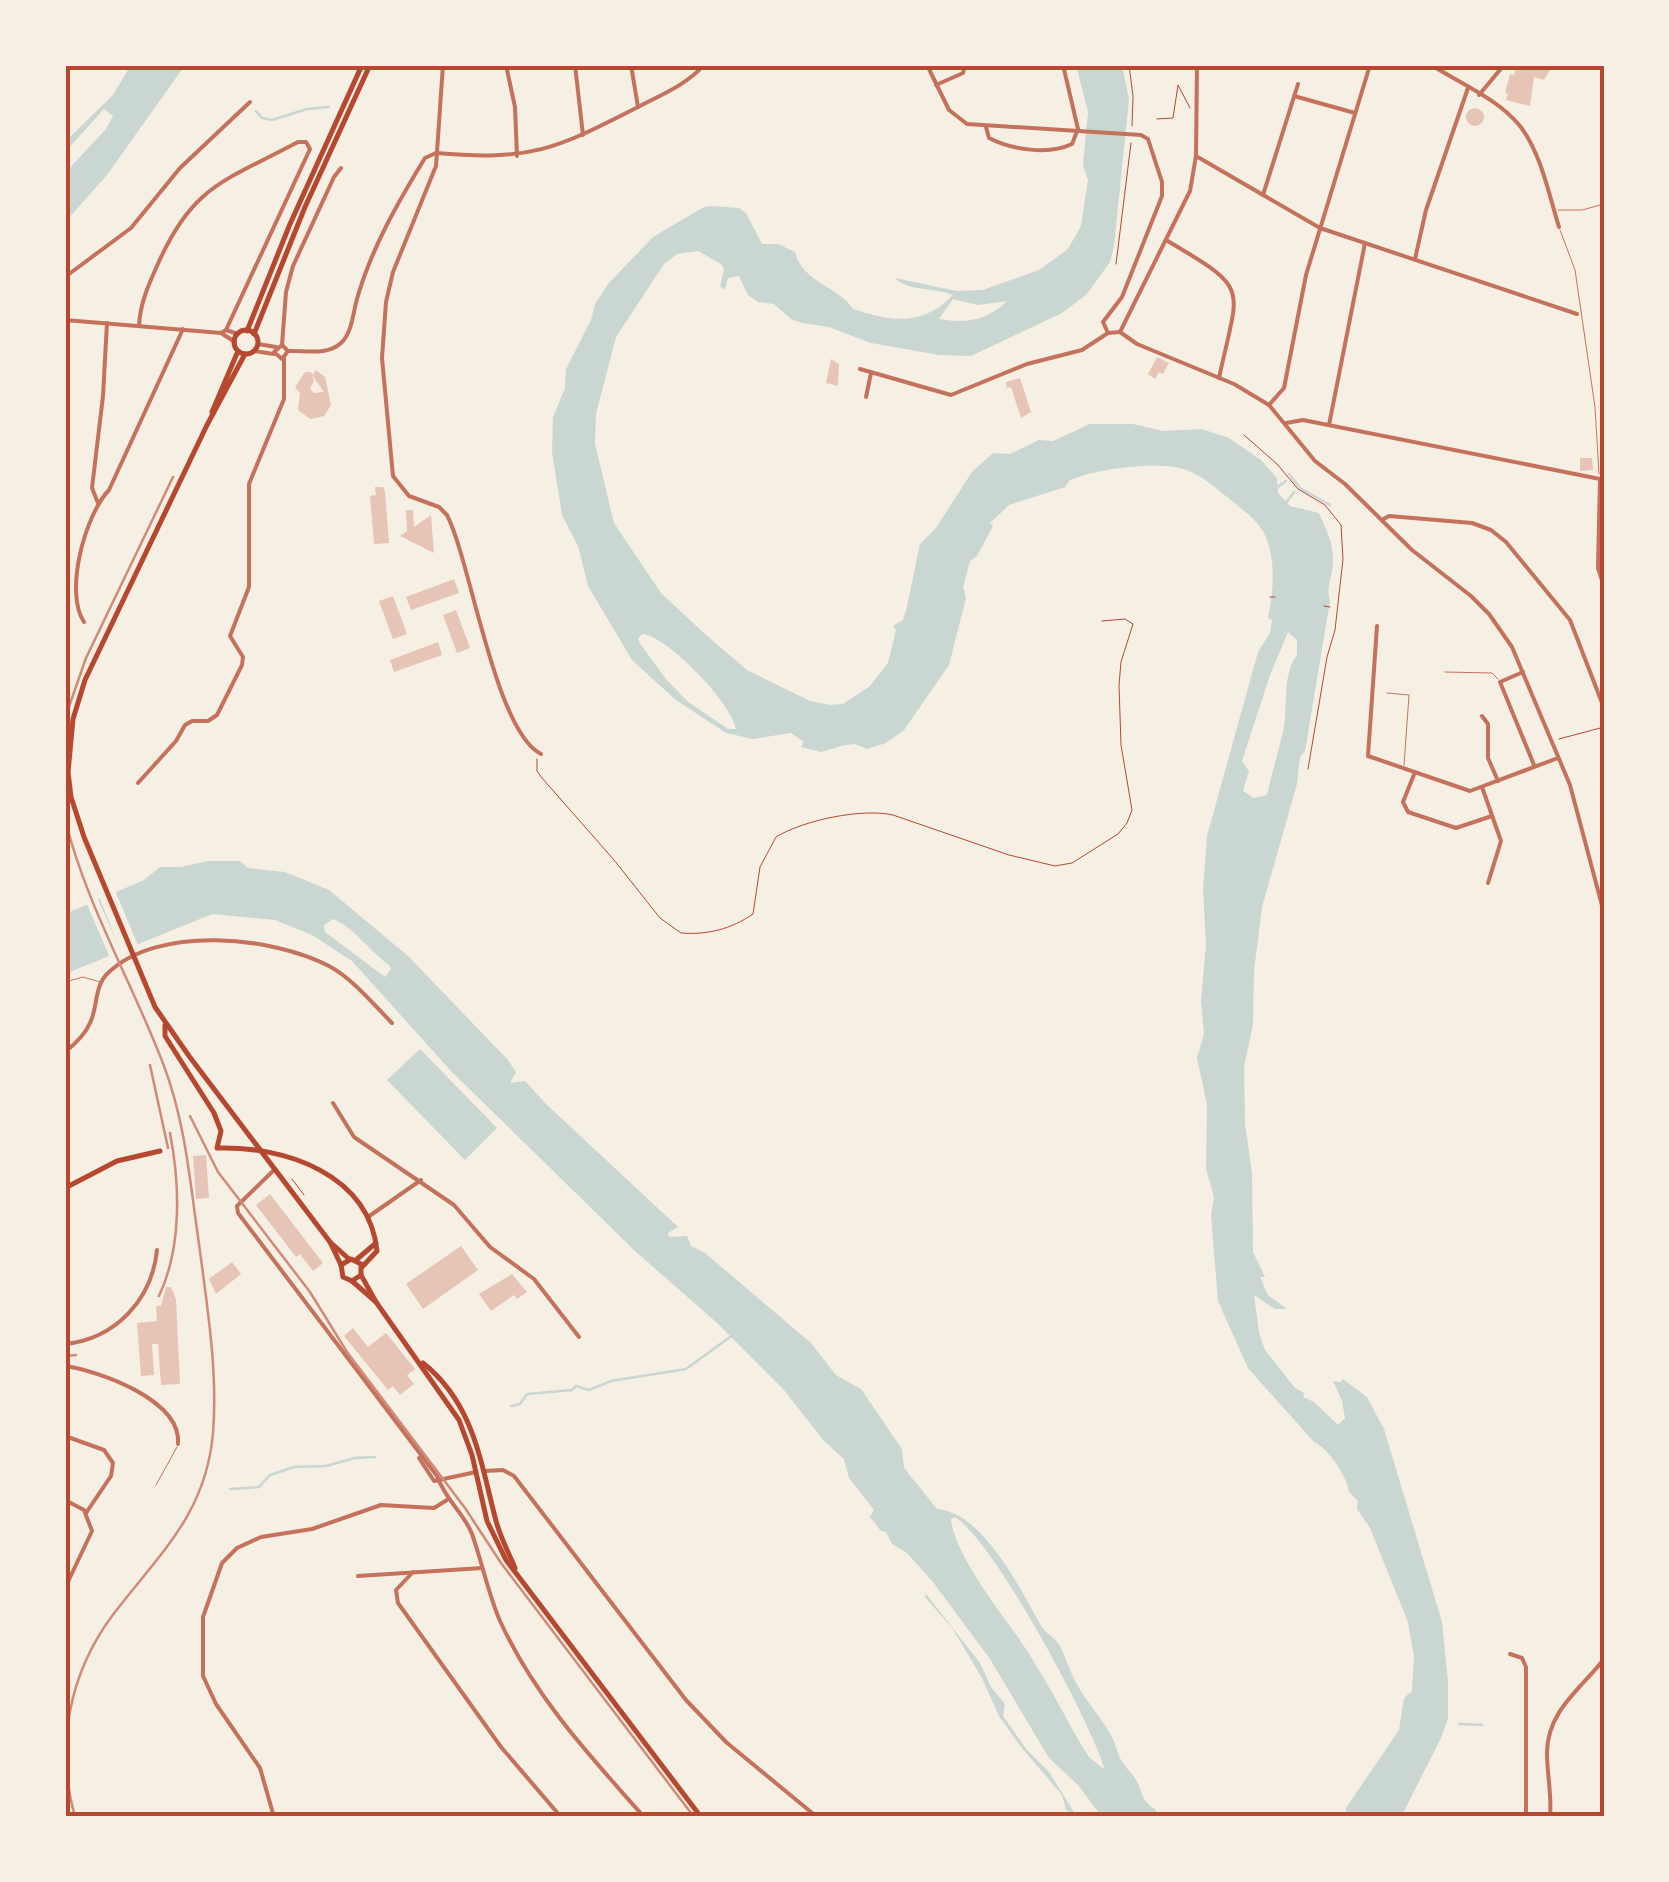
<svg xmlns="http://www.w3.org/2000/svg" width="1669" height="1882" font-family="Lato,sans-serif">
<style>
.water{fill:#c9d6d2;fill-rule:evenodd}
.pier{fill:#f6efe4}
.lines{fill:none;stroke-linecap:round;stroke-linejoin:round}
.stream{stroke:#c9d6d2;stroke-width:2.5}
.building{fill:#e6c5b7}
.path{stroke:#b5482f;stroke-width:1}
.service{stroke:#c5725c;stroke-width:1}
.minor{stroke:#c5725c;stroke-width:4}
.tertiary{stroke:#c5725c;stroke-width:4}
.primary{stroke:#b5482f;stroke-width:5}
.rail{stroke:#cf8b77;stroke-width:2.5}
.neatline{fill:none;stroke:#b5482f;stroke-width:4}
</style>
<rect width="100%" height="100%" fill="#f6efe4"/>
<g class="water">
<path d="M131,65h54l-78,110 -42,47v-49l41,-44 7,-13 -9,-7 -39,43v-10l48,-47z"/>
<path d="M1076,65h46l7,34 -15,147 -4,16 -24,33 -24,18 -91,43 -32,-1 -68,-12 -42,-16 -27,-4 -11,-4 -17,-15 -16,-2 -10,-7 -9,-19 -11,2 -3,12 -5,-4 4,-17 -3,-5 -23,-13 -21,3 -13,10 -48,73 -20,77 -1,30 19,79 47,70 45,42 41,35 63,31 20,4 13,-1 26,-17 19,-24 8,-33 -3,-4 10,-6 3,-9 14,-67 16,-16 36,-56 21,-19 17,1 29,-14 14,1 37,-17h43l30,7 39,-2 27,9 32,22 16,18 1,15 12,13 29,7c7,17 14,29 14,46 1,16 -8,27 -3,42l-25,150 -5,6 -3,27 -35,123 -8,64 -1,53 -9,43 1,57 7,49 1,79 12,25h-5l8,18 19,14h-12l-21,-14 5,38 6,17 30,38 9,5 -1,4 11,5 24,23 7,-7 -3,-17 -9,-20 8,1 2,-3 24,18 17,32 58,193 6,60v36l-7,20 -40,79h-56l1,-9 53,-78 5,-32 8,-7 2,-34 -6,-35 -38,-94 -13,-19 1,-8 -9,-9c-2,-16 -21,-44 -35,-50l-66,-74 -30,-67 -7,-86 3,-18 -8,-28 1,-65 -10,-46 7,-24 -3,-33 5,-57 -3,-55 4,-53 51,-184 12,-19 2,-13 -4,-2c5,-25 8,-53 -1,-78 -6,-18 -22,-28 -36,-40 -15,-11 -27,-24 -45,-30 -26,-10 -91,-1 -116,10l-5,7 -56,18 -19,18 3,3 -16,30 -7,5 -7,26 3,11 -17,67 -45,65 -18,13 -19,6 -12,-5 -10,1 -24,7 -20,-5 3,-5 -13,-9 -38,6 -27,-6 -50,-33 -44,-40 -44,-74 -10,-40 -16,-31 -10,-63 1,-35 12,-29 1,-19 25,-49 4,-16 13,-20 45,-47 51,-30 8,-1 27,2 7,5 16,31h16l17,8c7,30 44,35 58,57 39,13 71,17 100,-14 -18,-8 -45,-3 -58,-17l62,13 26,-1 56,-20 29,-21 13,-23 7,-46 -5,-15 5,-53zM953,299l25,6 29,-4c-19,19 -41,23 -68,18zM1288,632l9,8v15c-16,21 -8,52 -14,77 -5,21 -11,41 -16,63l-13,3 -11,-7 6,-20 -7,-10 28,-86zM642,634c24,1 90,69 94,95h-8l-41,-28 -21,-22 -25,-34 -3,-6z"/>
<path d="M207,861h33l8,7 37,4 44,18 79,66 100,104 8,12 -6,11 15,-2 21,23 132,123 -10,6 1,4 18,-1 4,10 14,7 106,90 25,32 25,14 41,60 2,19 33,41c46,3 83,80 103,115 5,10 14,12 20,22 7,14 11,29 19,42 10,17 26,34 34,51 3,6 4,14 8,21 4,7 10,12 14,18 8,13 5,22 20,31l3,8h-56l-24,-32 -29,-27 -59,-99 -57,-77 -26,-29 -15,-9 -6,-12 -5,-1 -11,-14 4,-7 -25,-32 -5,-19 -20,-18 -40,-51 -68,-68 -81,-71 -184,-180 -99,-110 -40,-26 -37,-15 -63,-6 -147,60v-60l79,-34 16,-13h21zM333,919c21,8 37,33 56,46l2,4 -6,8 -60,-45 -1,-7zM955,1517c39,24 136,205 150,253l-16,-13 -10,-16c-20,-36 -40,-74 -64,-108 -19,-26 -62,-83 -64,-114z"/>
<path d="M420,1049l77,79 -32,32 -78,-80z"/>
<path d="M926,1594l54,69 11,24 14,17 -2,12 24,34 22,22 28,45 -11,-7 -4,-15 -41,-48 -22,-31 -17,-38 -30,-50 -27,-31z"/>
</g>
<path class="pier" d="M114,888l26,62 -29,10 -26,-60 11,-5 22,50 -20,-51z"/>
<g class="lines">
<g class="stream">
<path d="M256,111l6,7 10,2 35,-11 22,-2"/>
<path d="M1289,474l11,14 30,17"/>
<path d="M1275,489l11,-8"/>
<path d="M1286,503l8,-11"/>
<path d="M511,1406l9,-2 7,-10 45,-4 4,-4 13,4 22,-9 75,-12 44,-32"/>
<path d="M230,1489l29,-2 11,-12 24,-8 32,-1 29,-8 20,-1"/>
<path d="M1459,1724l23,1"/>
</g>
</g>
<g class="building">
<path d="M1525,65h28l-9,15 -10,-3 -4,29 -24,-6 2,-6 -3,-1 5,-19 4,1 2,-9 8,2z"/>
<circle cx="1475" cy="117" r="9"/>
<path d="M1157,357l12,6 -6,11 -4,-2 -4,7 -7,-5z"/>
<path d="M831,359l8,5 -1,22 -12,-3z"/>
<path d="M316,370l9,7 6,28 -7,11 -14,3 -12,-9 2,-17 -5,-6 10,-15h6l3,9 -4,8 4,4 10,-1 -12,-17z"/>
<path d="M1020,378l11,34 -10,6 -10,-31 -4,1 -1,-6z"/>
<path d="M1580,458h12l1,12 -13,1z"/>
<path d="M375,487h8l2,4 4,52 -15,1 -4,-48 6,-1z"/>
<path d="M406,510h7l1,17 17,-12 3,38 -34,-17 7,-5z"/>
<path d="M454,579l5,14 -48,17 -5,-13z"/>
<path d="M393,596l14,38 -14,5 -14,-38z"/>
<path d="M456,610l14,38 -13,5 -14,-38z"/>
<path d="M438,642l4,13 -48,17 -4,-12z"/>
<path d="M206,1155l3,43 -13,1 -3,-43z"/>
<path d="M270,1194l53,69 -10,8 -13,-17 -4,3 -40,-52z"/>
<path d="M461,1246l17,24 -55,39 -17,-25z"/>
<path d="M232,1262l9,12 -25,20 -7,-15z"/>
<path d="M512,1274l15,18 -10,7 -3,-4 -23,16 -12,-17z"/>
<path d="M166,1287h5l5,12 4,85 -19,1 -3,-41h-6l2,31 -13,1 -4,-53 20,-2 -1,-15h5z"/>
<path d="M353,1328l15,19 18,-14 29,36 -8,6 7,9 -14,11 -7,-9 -5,4 -44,-54z"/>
</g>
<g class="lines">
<g class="path">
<path d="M1129,65l4,31 -1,30"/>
<path d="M1157,119l16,-1 5,-33 12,23"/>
<path d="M1116,264l15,-121"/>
<path d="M1244,435l33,29 21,25 27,16 16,20 2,34 -8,71 -8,27 -19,112"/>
<path d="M1270,597h5"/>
<path d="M1324,606l6,1"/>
<path d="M1559,739l45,-12"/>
<path d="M537,759v12l5,7 72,82 46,58 21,15c27,2 50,-4 72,-19l7,-47 16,-30c28,-17 86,-29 117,-22l116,40 46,11 17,-3 46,-29 9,-11 5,-13 -11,-65 -2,-60 2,-23 12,-38 -8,-5 -23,2"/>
<path d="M292,1179l12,16"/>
</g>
<g class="service">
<path d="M1558,210h24l22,-6"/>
<path d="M1560,230l15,40 20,137 4,67"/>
<path d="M1445,672l47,1 6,6"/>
<path d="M1387,693l22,2 -5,70"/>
<path d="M65,982l18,-5 17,5"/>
<path d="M156,1485l21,-38"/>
</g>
<g class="minor">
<path d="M443,65l-7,101 -43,106 -7,30 -4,56 11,118 16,20 30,11 8,8c24,47 48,216 94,239"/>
<path d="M506,65l9,42 2,49"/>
<path d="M575,65l8,70"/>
<path d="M631,65l7,42"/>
<path d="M1431,65c29,18 67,34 89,61 21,27 29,69 39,101"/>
<path d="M936,85l27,-12 2,-8"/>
<path d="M1479,95l25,-30"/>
<path d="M1294,96l61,17"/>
<path d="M986,127l3,11c23,12 60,17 83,6l6,-15 -15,-64"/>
<path d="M436,153c95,8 118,-3 202,-46 23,-12 48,-22 66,-42"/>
<path d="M1196,156l124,72 257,86"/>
<path d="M1263,195l35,-111"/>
<path d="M1166,240c86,51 73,44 53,138"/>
<path d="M1415,259l11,-49 42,-122"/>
<path d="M65,277l66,-49 49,-60 70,-66"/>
<path d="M65,320l156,13 5,-3 12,4"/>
<path d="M139,326c1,-22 9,-40 18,-60 35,-81 68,-85 141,-124h8l4,7 -84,181"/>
<path d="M221,333l14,9"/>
<path d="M258,344l18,3"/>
<path d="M282,345l4,-53 7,-26 41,-89 7,-9"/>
<path d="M254,351l20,3"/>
<path d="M288,351l-6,8 -8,-7 8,-7 6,6c17,-1 39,5 53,-8 11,-10 12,-30 16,-44 14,-50 41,-97 68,-141l11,-5"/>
<path d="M860,369l91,26 76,-31 55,-14 26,-17"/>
<path d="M866,397l5,-24"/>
<path d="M1269,405l15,-17 22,-113 64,-210"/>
<path d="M1286,423l17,-3 297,59 -2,89 6,19"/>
<path d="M1329,425l36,-182"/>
<path d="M98,503l-6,-15 11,-92 4,-73"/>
<path d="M1382,520l7,-4 83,7 19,7 15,12 64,78 34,88"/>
<path d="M84,622c-20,-30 1,-107 25,-132l74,-161"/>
<path d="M1377,626l-9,130 102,35 88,-33"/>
<path d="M1523,672l-23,10 34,83"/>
<path d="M1482,716l6,8v34l10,23"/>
<path d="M1415,772l-12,30 5,10 48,16 36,-12"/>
<path d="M138,783l38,-42 9,-16 7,-4h16l9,-6 25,-50 1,-8 -13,-21 19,-49v-103l35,-85v-41"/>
<path d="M1482,787l19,54 -13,42"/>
<path d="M65,1052c10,-8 20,-17 25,-29 8,-16 4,-37 18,-50 50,-48 163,-37 221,-7 24,13 44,38 63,57"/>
<path d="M333,1103l21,34 100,68 36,42 44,32 45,58"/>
<path d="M274,1170l-37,36 1,7 199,263c9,25 27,37 35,58 10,28 16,59 28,87 35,76 89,134 144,196"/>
<path d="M368,1217l53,-37"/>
<path d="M65,1344c50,-5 87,-44 92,-94"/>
<path d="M65,1366c34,5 117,34 113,78"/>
<path d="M65,1436l39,14 9,13 -2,13 -25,37"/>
<path d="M419,1458l15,23 42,-9"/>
<path d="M65,1500l19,10 8,21 -27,57"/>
<path d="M413,1572l-17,18 2,13 103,144 60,70"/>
<path d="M358,1576l124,-8"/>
<path d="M1510,1654l12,4 4,9v150"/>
<path d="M274,1817l-14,-49 -44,-64 -13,-28v-59l19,-54 15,-15 24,-11 51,-8 69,-24 53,3 13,-8"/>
</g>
<g class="tertiary">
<path d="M927,65l22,45 18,14 174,11 7,4 14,43v14l-40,101 -19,25 5,11 12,-1"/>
<path d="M1120,332l17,12 97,40 35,21 46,56 30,23 67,66 59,46 18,18 23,33 58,138 34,128"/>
<path d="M1120,332l70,-141 6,-35 1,-91"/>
<path d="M485,1471l18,-1 11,6 172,224 40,42 91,75"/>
<path d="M1550,1817c2,-22 -3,-43 -3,-64 0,-42 34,-64 57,-94"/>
</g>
<g class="primary">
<circle cx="246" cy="342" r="12"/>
<path d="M247,331l43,-107 72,-159"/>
<path d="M254,334l51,-127 65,-142"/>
<path d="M245,354l-38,71 -122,255 -12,39 -5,53 3,25 13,40 71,170 34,49 141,186 11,23 2,12 9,4 24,21"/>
<path d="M212,412l26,-61"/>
<path d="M165,1025v11l49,77 7,18 -4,17c68,-2 152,26 160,103l-15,16"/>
<path d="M65,1188l52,-27 43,-10"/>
<path d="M330,1242l19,17"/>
<path d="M356,1260l20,-17"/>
<path d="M341,1265l10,-6 10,5v11l-9,6"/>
<path d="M361,1275l15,27 83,118 13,35 15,66 19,39 195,257"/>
<path d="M423,1363c50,40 57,96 72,154 4,18 13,34 20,51"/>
</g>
<g class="rail">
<path d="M65,718l21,-60 87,-181"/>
<path d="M65,819c21,86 68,165 99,247 22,59 26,117 35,178 8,61 19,128 14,189 -7,82 -55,122 -101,183 -43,58 -57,131 -37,201"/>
<path d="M150,1065l18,83"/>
<path d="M190,1116l28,56 92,120 37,60 118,156 36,55 193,254"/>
<path d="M159,1296c23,-49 21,-111 11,-163"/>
<path d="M65,1356l11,-1"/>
</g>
</g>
<rect width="1669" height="1882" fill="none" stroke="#f6efe4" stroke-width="135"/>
<rect x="68" y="68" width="1534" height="1746" class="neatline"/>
</svg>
